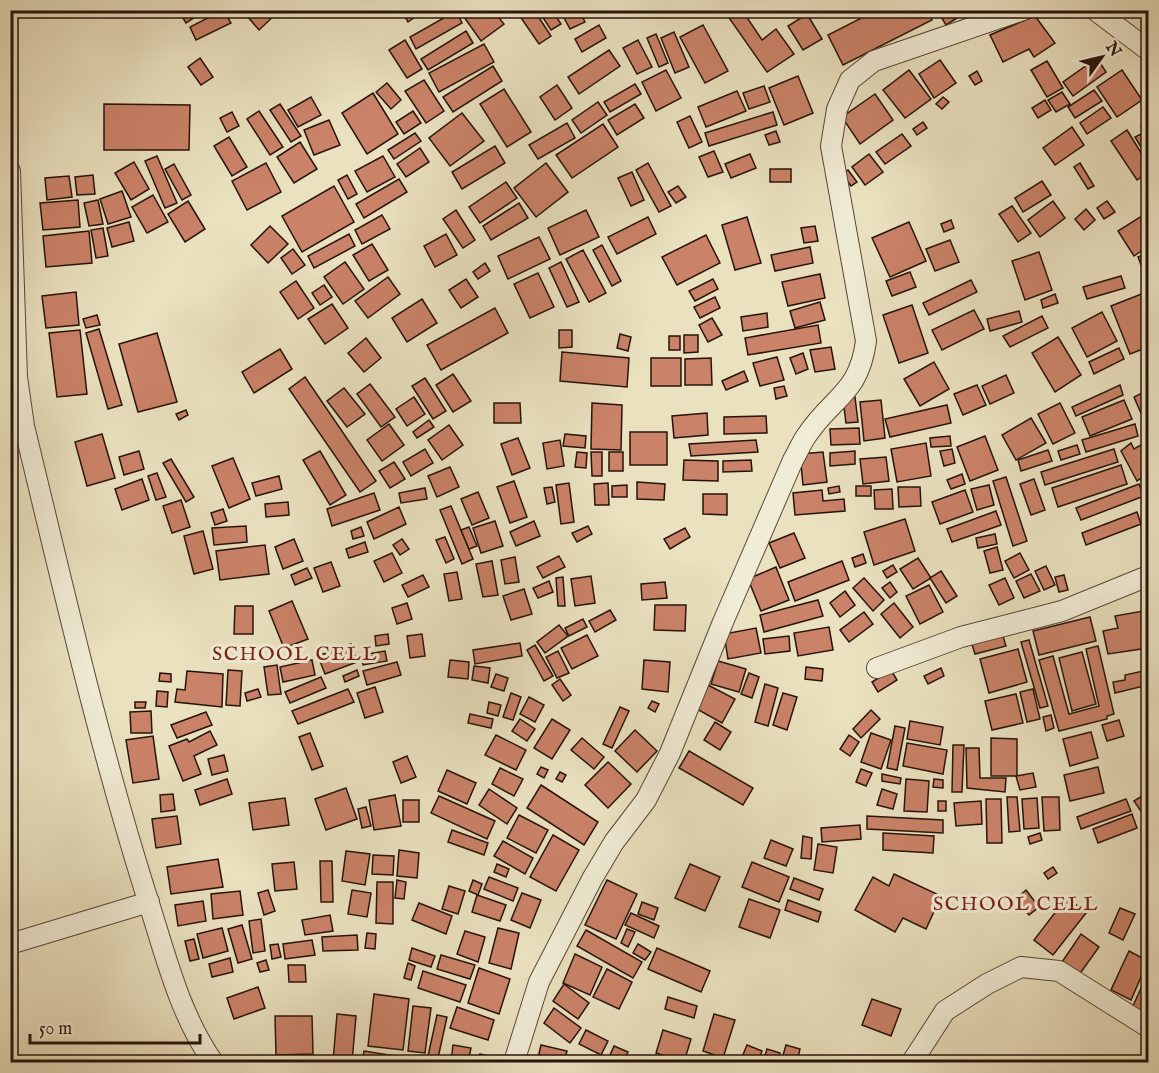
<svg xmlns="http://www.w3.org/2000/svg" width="1159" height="1073" font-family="'IM FELL English',serif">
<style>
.building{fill:#ca8268;stroke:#27130b;stroke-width:1.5}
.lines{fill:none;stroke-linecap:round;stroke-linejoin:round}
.minor-casing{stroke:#584638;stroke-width:22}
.minor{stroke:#f1ecd5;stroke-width:20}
.labels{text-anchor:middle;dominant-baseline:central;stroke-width:6;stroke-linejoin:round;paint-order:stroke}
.quarter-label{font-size:20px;letter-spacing:1.5px;fill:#7a1f14;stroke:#f1ecd5}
</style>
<rect width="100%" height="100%" fill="#eae1bf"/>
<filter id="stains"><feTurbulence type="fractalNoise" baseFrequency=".00333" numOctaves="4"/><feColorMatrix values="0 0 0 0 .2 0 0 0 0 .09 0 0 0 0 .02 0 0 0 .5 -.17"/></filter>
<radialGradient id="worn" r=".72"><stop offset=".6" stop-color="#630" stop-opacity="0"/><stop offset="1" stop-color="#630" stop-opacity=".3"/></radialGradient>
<g class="building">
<path d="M178,10h28l-20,13z"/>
<path d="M223,10l8,13 -35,17 -6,-13z"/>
<path d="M242,10h33l2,3 -18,17z"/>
<path d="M401,10h24l-17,12z"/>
<path d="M459,10h34l11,14 -23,17z"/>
<path d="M520,10h14l17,26 -12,8 -22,-32z"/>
<path d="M538,10h14l9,14 -10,6z"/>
<path d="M568,10h11l6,12 -15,7 -8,-15z"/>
<path d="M733,10h9l20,30 14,-11 18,25 -27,18 -40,-57z"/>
<path d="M877,10h50l5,10 -89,45 -15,-30z"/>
<path d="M937,10h33l-24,15z"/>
<path d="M456,11l6,12 -46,26 -6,-12z"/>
<path d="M807,14l15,25 -19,11 -15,-24z"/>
<path d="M1035,16l20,27 -21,14 -5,-8 -26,13 -13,-27z"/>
<path d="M599,25l7,13 -24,14 -7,-13z"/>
<path d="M703,25l25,46 -23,12 -25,-46z"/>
<path d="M466,31l7,12 -45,27 -7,-11z"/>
<path d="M674,32l15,35 -14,6 -14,-35z"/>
<path d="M656,34l12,29 -9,4 -12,-29z"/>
<path d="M405,40l17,29 -15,9 -18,-28z"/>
<path d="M638,40l14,27 -15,7 -14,-26z"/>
<path d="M484,44l10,18 -55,30 -10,-19z"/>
<path d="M609,50l11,16 -41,28 -11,-17z"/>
<path d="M200,58l13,19 -12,8 -13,-18z"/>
<path d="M1097,58l9,14 -33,24 -10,-14z"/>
<path d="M940,60l16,23 -22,15 -15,-24z"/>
<path d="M1047,61l16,27 -16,9 -16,-27z"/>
<path d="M493,66l9,15 -49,31 -10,-15z"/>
<path d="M666,70l15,28 -25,13 -14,-29z"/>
<path d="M909,70l22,29 -26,19 -22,-28z"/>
<path d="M1122,70l20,30 -25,17 -20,-30z"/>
<path d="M977,71l5,10 -7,4 -6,-9z"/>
<path d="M798,76l15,37 -29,12 -15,-37z"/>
<path d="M424,80l20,31 -18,12 -21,-32z"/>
<path d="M387,83l14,17 -10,9 -15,-17z"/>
<path d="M635,84l6,10 -31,18 -6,-10z"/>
<path d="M557,85l15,23 -17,12 -15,-23z"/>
<path d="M764,86l6,16 -21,7 -6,-16z"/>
<path d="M504,89l27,43 -24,15 -27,-43z"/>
<path d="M1094,90l8,11 -27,17 -7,-11z"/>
<path d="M737,91l9,20 -40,16 -8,-20z"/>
<path d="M1062,92l8,12 -14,8 -8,-12z"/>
<path d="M373,93l25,41 -31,20 -25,-41z"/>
<path d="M875,94l18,26 -33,24 -18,-27z"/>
<path d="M311,97l10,18 -23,12 -10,-17z"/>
<path d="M943,97l6,5 -7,7 -6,-5z"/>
<path d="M1045,100l6,10 -13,8 -6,-10z"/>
<path d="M598,102l9,13 -26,18 -9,-13z"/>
<path d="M104,104l86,1 -1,45h-85z"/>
<path d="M280,104l21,32 -10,6 -21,-32z"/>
<path d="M635,104l9,14 -27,17 -9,-15z"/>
<path d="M1103,107l8,11 -24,16 -7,-11z"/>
<path d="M259,111l24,36 -13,8 -23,-36z"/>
<path d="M413,111l8,12 -17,11 -8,-12z"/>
<path d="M232,112l7,14 -12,6 -7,-14z"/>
<path d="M773,112l4,13 -68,21 -4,-13z"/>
<path d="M462,113l22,28 -34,25 -21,-28z"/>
<path d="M690,116l12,26 -13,6 -12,-26z"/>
<path d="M329,120l11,25 -26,10 -10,-25z"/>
<path d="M1148,121v17l-7,-11z"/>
<path d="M923,122l4,6 -10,7 -4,-6z"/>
<path d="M567,123l8,15 -37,21 -9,-14z"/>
<path d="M603,124l15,23 -46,31 -16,-23z"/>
<path d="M1072,127l12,18 -29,20 -12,-17z"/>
<path d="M1127,130l21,34v8l-11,8 -26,-39z"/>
<path d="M776,131l4,11 -11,3 -4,-10z"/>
<path d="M415,133l6,8 -27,18 -6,-9z"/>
<path d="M1143,133l5,9v17l-13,-22z"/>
<path d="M902,134l9,12 -26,18 -9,-12z"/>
<path d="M229,137l18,30 -15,9 -18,-30z"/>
<path d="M300,142l17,27 -23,14 -17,-26z"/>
<path d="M495,146l10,17 -43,26 -10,-17z"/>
<path d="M420,148l9,14 -23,15 -9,-13z"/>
<path d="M714,151l9,21 -15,5 -9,-20z"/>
<path d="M750,154l6,14 -25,10 -6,-14z"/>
<path d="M869,154l14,18 -18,13 -13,-18z"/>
<path d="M157,156l20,47 -12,5 -20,-47z"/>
<path d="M383,156l12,21 -28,15 -12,-21z"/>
<path d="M134,162l15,27 -18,11 -16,-27z"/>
<path d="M266,163l15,29 -34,18 -15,-29z"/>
<path d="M546,163l22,29 -32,25 -22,-29z"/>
<path d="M648,163l23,43 -12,6 -23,-42z"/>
<path d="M1080,163l14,23 -6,3 -14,-22z"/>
<path d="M174,164l17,31 -9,5 -17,-31z"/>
<rect x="770" y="169" width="21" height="13"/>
<path d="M848,170l9,12 -6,4 -9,-12z"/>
<path d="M632,172l12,28 -13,6 -13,-28z"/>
<path d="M93,175l2,19 -18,1 -2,-18z"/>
<path d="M347,175l10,19 -9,5 -10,-19z"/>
<path d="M69,176l3,21 -25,3 -2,-22z"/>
<path d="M399,179l8,13 -43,26 -8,-14z"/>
<path d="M1042,181l9,14 -28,17 -8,-14z"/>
<path d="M506,182l11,16 -37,25 -11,-16z"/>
<path d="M334,186l20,36 -52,30 -20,-36z"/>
<path d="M678,186l8,11 -10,6 -8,-11z"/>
<path d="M122,191l9,26 -23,7 -8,-25z"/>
<path d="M153,195l15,27 -21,11 -15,-26z"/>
<path d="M78,200l2,27 -37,3 -3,-27z"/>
<path d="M98,200l5,24 -14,2 -5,-23z"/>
<path d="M188,201l17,28 -20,13 -17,-28z"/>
<path d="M1053,201l12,17 -25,19 -12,-17z"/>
<path d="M1107,201l8,11 -11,7 -7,-11z"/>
<path d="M519,203l9,15 -37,22 -8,-14z"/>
<path d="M1012,206l19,27 -13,9 -19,-28z"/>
<path d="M1086,209l9,11 -11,10 -9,-11z"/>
<path d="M456,210l19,30 -12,8 -20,-29z"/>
<path d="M586,210l13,27 -39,18 -12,-27z"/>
<path d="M1148,212v34l-14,10 -16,-25z"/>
<path d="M382,215l8,14 -28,15 -7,-14z"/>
<path d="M648,217l8,17 -39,20 -9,-17z"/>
<path d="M747,217l14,46 -26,7 -13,-45z"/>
<path d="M951,220l3,8 -10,4 -3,-8z"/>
<path d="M129,222l5,19 -22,6 -5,-19z"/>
<path d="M909,222l17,39 -36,16 -18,-39z"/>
<path d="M270,226l18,18 -20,19 -17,-18z"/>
<path d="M815,226l3,15 -14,2 -3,-15z"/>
<path d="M103,228l5,28 -12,2 -5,-28z"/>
<path d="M89,231l3,32 -46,4 -3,-31z"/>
<path d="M349,234l6,12 -41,22 -6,-12z"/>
<path d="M446,234l11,21 -22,12 -11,-21z"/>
<path d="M706,235l14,28 -43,22 -15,-28z"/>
<path d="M539,237l11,22 -42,20 -10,-23z"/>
<path d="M950,240l9,22 -24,9 -9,-22z"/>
<path d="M372,244l16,26 -19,11 -16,-26z"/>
<path d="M602,245l19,36 -9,5 -19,-36z"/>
<path d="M810,247l3,16 -38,8 -4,-16z"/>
<path d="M293,249l12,16 -13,9 -11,-16z"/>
<path d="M583,250l23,43 -17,9 -23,-43z"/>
<path d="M1039,252l13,38 -27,10 -13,-39z"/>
<path d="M1148,253v20l-3,2 -7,-18z"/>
<path d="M345,262l19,27 -21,15 -19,-27z"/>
<path d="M561,262l18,40 -12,5 -18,-39z"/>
<path d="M485,263l5,8 -12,8 -5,-7z"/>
<path d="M910,272l6,15 -24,9 -6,-15z"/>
<path d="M538,273l16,34 -24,11 -16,-34z"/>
<path d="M820,274l5,24 -37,8 -6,-24z"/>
<path d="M1121,276l4,12 -38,11 -4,-12z"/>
<path d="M388,277l12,17 -32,24 -13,-17z"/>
<path d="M466,279l12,18 -17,11 -12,-18z"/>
<path d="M713,279l5,10 -23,12 -6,-10z"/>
<path d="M971,280l6,12 -48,23 -6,-12z"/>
<path d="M296,281l18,27 -16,11 -18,-27z"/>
<path d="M324,285l8,12 -12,8 -8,-12z"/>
<path d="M76,292l3,33 -33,3 -4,-32z"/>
<path d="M1144,293l4,12v42l-18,7 -19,-48z"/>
<path d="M1055,294l3,9 -15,5 -2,-8z"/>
<path d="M715,297l5,11 -20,10 -6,-11z"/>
<path d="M422,299l15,24 -30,19 -15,-24z"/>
<path d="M820,302l5,18 -30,8 -5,-17z"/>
<path d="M332,304l16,24 -23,16 -17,-25z"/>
<path d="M912,305l16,48 -29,10 -16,-48z"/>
<path d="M495,308l13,25 -67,37 -14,-25z"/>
<path d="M974,310l10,19 -42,21 -10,-20z"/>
<path d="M1019,311l3,11 -32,9 -3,-12z"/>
<path d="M1102,312l15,29 -30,16 -15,-29z"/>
<path d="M767,313l1,14 -25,4 -2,-14z"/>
<path d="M97,315l3,10 -14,3 -3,-9z"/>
<path d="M1042,316l6,12 -38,19 -7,-11z"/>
<path d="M712,318l10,17 -14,7 -9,-17z"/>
<path d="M818,325l3,18 -73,12 -3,-17z"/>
<path d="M99,329l23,76 -14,4 -22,-76z"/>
<path d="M80,330l7,64 -30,3 -8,-64z"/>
<path d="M559,330h13v17l-13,1z"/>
<path d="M157,333l20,69 -39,10 -19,-68z"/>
<path d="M620,334l11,3 -3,14 -11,-3z"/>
<path d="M684,335h14v17l-14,1z"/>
<rect x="669" y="336" width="11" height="14"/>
<path d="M1058,337l23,38 -26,17 -23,-39z"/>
<path d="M366,338l15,20 -17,14 -16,-19z"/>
<path d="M831,347l4,22 -20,3 -5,-22z"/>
<path d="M1119,348l5,11 -30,15 -5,-12z"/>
<path d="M280,349l12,20 -38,24 -12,-21z"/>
<path d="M562,352l67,6 -2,29 -67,-6z"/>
<path d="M803,353l5,16 -12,5 -6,-16z"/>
<path d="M777,357l7,23 -24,6 -7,-23z"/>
<rect x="651" y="358" width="30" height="28"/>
<path d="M711,358l1,27h-27v-26z"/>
<path d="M934,362l15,27 -29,17 -16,-27z"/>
<path d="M744,371l4,10 -22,9 -4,-9z"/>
<path d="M453,374l18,27 -18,11 -17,-27z"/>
<path d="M1006,375l8,18 -24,11 -8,-18z"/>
<path d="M305,377l71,104 -16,11 -71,-103z"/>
<path d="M425,378l21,33 -13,8 -21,-33z"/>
<path d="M370,384l25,33 -14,10 -24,-33z"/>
<path d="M977,385l9,20 -23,10 -9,-21z"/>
<path d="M1120,385l3,10 -47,21 -4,-9z"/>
<path d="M784,386l3,10 -11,3 -2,-11z"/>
<path d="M344,388l21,26 -18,13 -20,-26z"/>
<path d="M1148,390v36l-1,1 -13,-30z"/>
<path d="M414,397l11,17 -18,12 -11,-17z"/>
<path d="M855,397l3,25 -12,1 -3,-24z"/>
<path d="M881,400l4,38 -21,3 -4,-39z"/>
<path d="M1124,400l8,19 -42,17 -8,-19z"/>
<path d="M494,403h26l1,20h-27z"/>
<path d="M592,403l30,2 -1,45 -30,-1z"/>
<path d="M1060,403l15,30 -22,11 -15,-30z"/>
<path d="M947,405l4,18 -61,14 -5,-18z"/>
<path d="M186,410l2,5 -9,5 -3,-6z"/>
<path d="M707,413l1,22 -34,3 -2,-22z"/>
<path d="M766,416l1,17 -43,1v-17z"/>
<path d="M1031,418l15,25 -30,17 -14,-25z"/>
<path d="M429,420l5,7 -17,11 -4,-6z"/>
<path d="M389,424l15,21 -22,16 -15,-21z"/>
<path d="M1135,424l3,12 -52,16 -4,-12z"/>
<path d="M449,425l14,20 -21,15 -14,-20z"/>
<path d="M859,428l1,16 -29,1 -1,-16z"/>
<rect x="630" y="432" width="37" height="33"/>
<path d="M102,434l13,44 -28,8 -12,-44z"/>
<path d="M565,434l21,2 -1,12 -22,-2z"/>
<path d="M950,436l1,10 -20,1 -1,-9z"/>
<path d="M985,436l13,34 -28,11 -13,-34z"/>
<path d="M518,438l12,30 -18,7 -11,-31z"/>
<path d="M560,440l4,26 -17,3 -4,-26z"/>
<path d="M756,440l2,12 -67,4 -2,-12z"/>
<path d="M1146,442l2,5v27l-11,7 -16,-30 10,-8 3,6z"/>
<path d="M926,443l5,33 -34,6 -6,-33z"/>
<path d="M1077,445l3,9 -19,6 -3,-9z"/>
<path d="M425,449l8,14 -22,13 -8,-14z"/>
<path d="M952,449l3,14 -11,3 -4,-15z"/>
<path d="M1114,449l4,13 -73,23 -4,-13z"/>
<path d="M1048,450l4,11 -31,10 -3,-11z"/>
<path d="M139,451l5,18 -20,6 -5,-18z"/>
<path d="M320,451l26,44 -16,10 -27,-45z"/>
<path d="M855,451v13l-25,2v-13z"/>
<path d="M577,452l10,1 -1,15 -11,-1z"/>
<path d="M591,452h11v24h-10z"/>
<rect x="609" y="452" width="14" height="19"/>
<path d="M823,452l4,30 -24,3 -3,-31z"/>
<path d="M886,457l3,24 -26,3 -3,-25z"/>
<path d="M233,458l17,41 -21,9 -17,-42z"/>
<path d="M171,459l23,38 -8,5 -23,-39z"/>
<path d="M684,460l34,1v20l-35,-1z"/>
<path d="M751,460l1,11 -29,1v-11z"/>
<path d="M394,462l11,17 -15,9 -11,-17z"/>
<path d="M1121,465l6,19 -69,23 -6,-19z"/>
<path d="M450,467l9,20 -22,10 -9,-21z"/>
<path d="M157,473l9,24 -10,3 -8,-24z"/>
<path d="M962,474l3,10 -14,5 -4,-9z"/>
<path d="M279,476l3,13 -26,7 -4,-13z"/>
<path d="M1006,477l21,64 -14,5 -20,-65z"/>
<path d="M142,479l7,21 -27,10 -7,-21z"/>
<path d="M1034,479l11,31 -14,5 -11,-31z"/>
<path d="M514,481l13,36 -17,6 -13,-36z"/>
<path d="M637,482l28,2 -1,16 -27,-1z"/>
<path d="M569,483l5,39 -13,2 -5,-39z"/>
<path d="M608,483l1,22h-14l-1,-21z"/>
<path d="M1139,484l5,12 -63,24 -5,-12z"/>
<path d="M627,485v12h-15v-11z"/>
<path d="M989,485l5,20 -17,5 -6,-21z"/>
<path d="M839,486l1,6 -11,2 -1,-6z"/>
<rect x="856" y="486" width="15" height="10"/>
<path d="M552,487l3,15 -8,2 -3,-16z"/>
<path d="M898,487h22l1,19 -22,1z"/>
<path d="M425,488l2,11 -26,4 -2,-10z"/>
<path d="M892,489l1,20h-18l-1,-19z"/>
<path d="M822,490l1,11 21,-2 1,12 -50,4 -2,-22z"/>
<path d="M965,490l8,22 -33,12 -8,-22z"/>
<path d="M478,492l11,26 -17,7 -11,-26z"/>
<path d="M374,493l6,17 -48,16 -5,-17z"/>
<path d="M703,494h24v21l-24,-1z"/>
<path d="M181,500l9,27 -18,6 -9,-27z"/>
<path d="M288,502l1,13 -23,2 -1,-13z"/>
<path d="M451,506l22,53 -11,5 -22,-54z"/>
<path d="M399,507l7,17 -32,15 -7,-17z"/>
<path d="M223,509l4,12 -12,4 -4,-12z"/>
<path d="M996,511l5,14 -49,17 -5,-13z"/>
<path d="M1137,512l4,12 -55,21 -4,-12z"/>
<path d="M905,519l10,32 -41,14 -10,-33z"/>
<path d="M495,521l8,25 -22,7 -8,-25z"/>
<path d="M534,521l6,15 -24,10 -6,-14z"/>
<path d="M246,526l1,16 -33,3 -2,-17z"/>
<path d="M588,526l4,8 -15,8 -5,-9z"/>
<path d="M361,527l3,9 -11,3 -2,-8z"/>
<path d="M469,527l8,19 -8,3 -8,-19z"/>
<path d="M685,528l5,9 -20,12 -6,-10z"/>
<path d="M203,531l10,38 -19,5 -10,-38z"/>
<path d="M794,533l11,25 -25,10 -11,-25z"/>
<path d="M995,534l2,10 -19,4 -2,-10z"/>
<path d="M445,537l9,22 -8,4 -10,-23z"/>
<path d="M294,539l9,22 -20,8 -8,-22z"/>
<path d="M402,539l7,10 -9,6 -7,-10z"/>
<path d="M365,542l3,10 -19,6 -3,-9z"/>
<path d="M265,545l4,29 -49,6 -4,-29z"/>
<path d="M997,547l6,23 -13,3 -6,-22z"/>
<path d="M392,553l10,20 -18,9 -10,-21z"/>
<path d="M1020,553l9,17 -15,8 -9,-17z"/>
<path d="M863,554l3,9 -11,4 -3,-9z"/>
<path d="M559,556l6,11 -22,11 -6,-11z"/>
<path d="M515,557l4,25 -14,2 -4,-24z"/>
<path d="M918,558l13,20 -18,11 -13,-20z"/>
<path d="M492,561l6,34 -15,2 -7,-33z"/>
<path d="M842,561l7,19 -54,21 -7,-19z"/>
<path d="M331,562l9,24 -17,6 -9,-24z"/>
<path d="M893,565l4,7 -10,6 -4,-7z"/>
<path d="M1046,566l9,19 -11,5 -9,-19z"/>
<path d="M776,567l13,33 -28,11 -13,-32z"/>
<path d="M307,568l5,10 -17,7 -4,-10z"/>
<path d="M941,571l16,25 -11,7 -16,-25z"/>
<path d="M457,572l5,27 -13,2 -5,-27z"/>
<path d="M1031,574l9,17 -16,7 -8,-17z"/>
<path d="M423,575l6,12 -21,10 -6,-12z"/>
<path d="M1064,575l4,15 -9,2 -4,-15z"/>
<path d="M591,576l4,27 -20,3 -4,-27z"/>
<path d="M563,577l2,29h-7l-2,-28z"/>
<path d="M864,578l20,22 -11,11 -20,-23z"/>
<path d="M1005,578l9,20 -15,7 -10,-20z"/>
<path d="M549,581l4,11 -15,6 -5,-10z"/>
<path d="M665,582l2,16 -25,2 -1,-16z"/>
<path d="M890,582l7,10 -7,6 -8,-10z"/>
<path d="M929,585l14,27 -23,12 -14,-28z"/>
<path d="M524,589l8,25 -21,6 -8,-24z"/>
<path d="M845,591l10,14 -15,12 -10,-14z"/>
<path d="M818,600l5,16 -59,16 -4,-17z"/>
<path d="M292,601l16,38 -24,9 -15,-37z"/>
<path d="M407,603l5,16 -15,5 -5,-16z"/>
<path d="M894,603l19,24 -13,11 -19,-24z"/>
<path d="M655,605h31l-1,26 -31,-1z"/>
<path d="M235,606h18v28h-19z"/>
<path d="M610,610l6,10 -21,12 -6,-11z"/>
<path d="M1143,611l2,12 3,-1v26l-40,6 -5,-23 15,-3 -3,-12z"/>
<path d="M864,612l9,12 -24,18 -9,-12z"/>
<path d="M1090,617l6,24 -57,14 -6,-24z"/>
<path d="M583,619l4,8 -18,9 -4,-8z"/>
<path d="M559,625l9,11 -23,17 -8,-11z"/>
<path d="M829,627l4,23 -35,6 -4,-23z"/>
<path d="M756,628l5,25 -33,6 -4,-25z"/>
<path d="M1002,633l4,13 -31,8 -4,-13z"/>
<path d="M388,634l1,10 -13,2 -1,-10z"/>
<path d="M422,634l3,22 -15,2 -3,-22z"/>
<path d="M587,635l11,21 -26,13 -11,-21z"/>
<path d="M789,636l1,15 -25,3 -2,-15z"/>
<path d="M1029,640l19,66 -8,2 -19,-66z"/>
<path d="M520,643l2,13 -47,8 -2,-14z"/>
<path d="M351,644l6,18 -32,12 -7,-18z"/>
<path d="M535,645l18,31 -9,5 -17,-31z"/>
<path d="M1098,646l16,68 -7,2v3l-48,12 -20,-71 14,-4 16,58 30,-8 -13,-57z"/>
<path d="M1018,649l9,33 -38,11 -9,-34z"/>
<path d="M385,651l2,10 -24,4 -2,-10z"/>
<path d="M558,651l11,22 -12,5 -11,-21z"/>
<path d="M1082,652l14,52 -24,7 -13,-53z"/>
<path d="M312,660l3,15 -32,7 -3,-15z"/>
<path d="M450,660l19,2 -1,17 -20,-2z"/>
<path d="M644,660l26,2 -2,30 -26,-3z"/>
<path d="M718,661l28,8 -7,23 -28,-8z"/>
<path d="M397,662l4,13 -34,10 -4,-14z"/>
<path d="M277,665l4,29 -13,1 -4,-28z"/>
<path d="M474,666l16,2 -2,15 -16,-3z"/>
<path d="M806,667l17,2 -1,12 -17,-2z"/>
<path d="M941,668l3,8 -16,8 -4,-8z"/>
<path d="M228,670l14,1 -2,35 -14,-1z"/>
<path d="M357,670l2,6 -14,6 -2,-6z"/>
<path d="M891,670l6,10 -19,12 -6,-10z"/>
<path d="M1148,670v15l-33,8 -2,-11 12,-2v-5z"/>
<path d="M187,671l36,3 -1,33 -47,-5 2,-13 8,1z"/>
<path d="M160,673l11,1v8l-12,-1z"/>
<path d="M749,673l10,4 -7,21 -11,-4z"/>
<path d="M496,674l12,4 -4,13 -13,-4z"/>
<path d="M321,677l5,11 -36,15 -5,-11z"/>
<path d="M560,679l11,16 -8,6 -11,-16z"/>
<path d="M765,684l13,4 -10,38 -13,-4z"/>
<path d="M708,685l27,14 -13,24 -27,-15z"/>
<path d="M375,687l8,25 -18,6 -8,-25z"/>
<path d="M258,689l3,8 -14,4 -2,-8z"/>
<path d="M348,689l6,13 -56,22 -6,-13z"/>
<path d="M1033,689l7,30 -13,3 -7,-30z"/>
<path d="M157,691l11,1 -1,15 -11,-1z"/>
<path d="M511,693l10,4 -8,23 -10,-3z"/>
<path d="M783,693l14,4 -10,33 -14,-5z"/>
<path d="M1016,694l7,29 -31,7 -7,-29z"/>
<path d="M529,697l15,8 -9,17 -15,-8z"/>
<path d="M652,701l7,3 -4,8 -7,-4z"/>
<path d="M135,702h11l-1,6h-10z"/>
<path d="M489,702l12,3 -3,11 -11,-3z"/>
<path d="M620,707l9,4 -17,37 -9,-4z"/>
<path d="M871,710l9,9 -19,19 -8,-9z"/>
<path d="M151,711l1,22h-21l-1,-21z"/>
<path d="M206,712l6,13 -35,13 -6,-13z"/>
<path d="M470,714l23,5 -2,9 -23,-5z"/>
<path d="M1051,715l3,13 -8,3 -3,-14z"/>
<path d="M520,719l15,10 -8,12 -15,-10z"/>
<path d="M552,719l18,11 -18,29 -18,-11z"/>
<path d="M1119,720l5,16 -17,5 -5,-16z"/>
<path d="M910,721l33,6 -3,18 -33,-6z"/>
<path d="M715,722l16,10 -11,18 -16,-10z"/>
<path d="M895,726l10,2 -8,42 -10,-2z"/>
<path d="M635,730l22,21 -20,21 -22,-21z"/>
<path d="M210,731l7,14 -23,11 7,18 -18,7 -14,-35 18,-7 2,3z"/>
<path d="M1091,732l7,26 -28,8 -7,-27z"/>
<path d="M310,733l13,33 -11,4 -13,-33z"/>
<path d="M871,733l20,7 -10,29 -20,-7z"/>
<path d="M496,735l30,15 -10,20 -31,-15z"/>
<path d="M849,735l10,7 -9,14 -10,-7z"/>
<path d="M153,736l6,43 -26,4 -7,-43z"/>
<path d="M582,738l22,19 -10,12 -23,-19z"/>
<path d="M991,738l26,1v37h-26z"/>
<path d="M907,743l40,7 -4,24 -40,-8z"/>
<path d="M953,745h11l-2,47h-10z"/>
<path d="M966,748h13l1,30h26l-1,14 -38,-4z"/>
<path d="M689,751l64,37 -10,17 -64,-37z"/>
<path d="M224,755l4,16 -16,4 -4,-16z"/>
<path d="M407,756l9,21 -15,6 -8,-21z"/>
<path d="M608,762l23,22 -23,24 -23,-23z"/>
<path d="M541,767l7,3 -4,8 -7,-4z"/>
<path d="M1098,767l6,26 -34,8 -6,-26z"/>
<path d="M500,768l23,11 -9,17 -22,-12z"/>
<path d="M861,769l11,4 -6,13 -10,-4z"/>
<path d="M447,770l29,13 -9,21 -29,-13z"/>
<path d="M560,772l6,3 -4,7 -6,-3z"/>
<path d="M1033,773l3,14 -16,3 -4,-14z"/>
<path d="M882,774l19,4 -1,6 -18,-3z"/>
<path d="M227,779l5,15 -32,11 -5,-15z"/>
<path d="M906,779l23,2 -2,31 -23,-1z"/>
<path d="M934,779l9,1v8l-10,-1z"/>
<path d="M541,785l57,37 -14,23 -57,-37z"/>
<path d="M346,788l11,31 -31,11 -11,-31z"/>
<path d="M489,789l28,19 -10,16 -28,-19z"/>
<path d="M882,789l15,5 -4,15 -16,-4z"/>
<path d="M1148,792v22l-3,3 -11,-16z"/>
<path d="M173,794l2,16 -14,2 -1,-17z"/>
<path d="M395,795l6,31 -27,4 -5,-30z"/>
<path d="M439,796l56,25 -8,18 -56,-26z"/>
<path d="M1007,797h10l3,34 -11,1z"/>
<path d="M1042,797h17l1,33 -16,1z"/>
<path d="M285,798l4,27 -36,5 -4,-27z"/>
<path d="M1037,798l2,30 -15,1 -2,-30z"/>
<path d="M986,799h15l1,44h-15z"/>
<path d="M1126,799l5,12 -50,18 -4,-12z"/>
<rect x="403" y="800" width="16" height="22"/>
<rect x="938" y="801" width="8" height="10"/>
<path d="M981,801l1,23 -26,2 -2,-23z"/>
<path d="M366,807l5,19 -9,2 -4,-19z"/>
<path d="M1132,814l5,14 -39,15 -5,-14z"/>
<path d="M519,815l29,15 -12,23 -29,-15z"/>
<path d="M177,816l4,28 -25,4 -4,-29z"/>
<path d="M867,816l76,4v13l-76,-4z"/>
<path d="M860,825l1,14 -39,3 -1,-14z"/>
<path d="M452,830l36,13 -4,12 -36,-13z"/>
<path d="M883,833l51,3 -1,17 -50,-3z"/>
<path d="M1040,833l2,7 -12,4 -2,-7z"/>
<path d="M553,835l26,15 -23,41 -26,-14z"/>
<path d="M803,836l9,2 -1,21 -10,-1z"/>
<path d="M771,840l22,9 -7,17 -22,-8z"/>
<path d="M503,841l30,17 -8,16 -31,-18z"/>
<path d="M818,844l19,3 -4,26 -19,-3z"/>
<path d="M399,850l20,3 -2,25 -20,-2z"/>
<path d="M346,851l24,3 -5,31 -23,-4z"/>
<path d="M373,855l21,1 -1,19 -21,-1z"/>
<path d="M218,859l5,28 -52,7 -4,-27z"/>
<path d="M320,861h12l1,41h-12z"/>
<path d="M294,862l3,27 -22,2 -3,-27z"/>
<path d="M752,862l37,15 -10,25 -37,-15z"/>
<path d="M497,864l12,5 -3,8 -12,-5z"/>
<path d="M690,864l30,13 -15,34 -30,-13z"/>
<path d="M1053,867l4,6 -9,6 -4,-6z"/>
<path d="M894,874l47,22 -15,33 -23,-11 -8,14 -40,-22 18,-33 16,9z"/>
<path d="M489,877l29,11 -5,13 -29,-12z"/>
<path d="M794,878l29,11 -4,11 -29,-11z"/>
<path d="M397,880l9,2 -2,17 -9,-1z"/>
<path d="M473,880l9,4 -4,11 -9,-4z"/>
<path d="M607,880l30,14 -21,45 -31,-14z"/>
<path d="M377,882h16v42l-17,-1z"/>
<path d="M449,886l16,5 -7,23 -16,-5z"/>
<path d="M268,890l7,21 -11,4 -6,-22z"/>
<path d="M352,890l19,3 -4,24 -19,-3z"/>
<path d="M1026,890l13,17 -10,8 -13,-16z"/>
<path d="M240,891l3,24 -30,4 -2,-25z"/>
<path d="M522,893l19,7 -11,28 -19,-8z"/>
<path d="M477,895l29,10 -6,16 -28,-9z"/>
<path d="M1067,897l19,16 -33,42 -19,-15z"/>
<path d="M749,899l31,11 -10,28 -31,-11z"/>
<path d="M788,900l33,12 -3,10 -33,-12z"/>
<path d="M203,901l3,20 -28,5 -3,-21z"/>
<path d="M642,902l16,6 -4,12 -16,-6z"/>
<path d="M419,903l33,13 -6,18 -34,-14z"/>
<path d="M1120,908l15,6 -12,26 -14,-7z"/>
<path d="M631,913l28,13 -5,12 -29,-13z"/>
<path d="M330,915l3,16 -28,4 -3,-15z"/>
<path d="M261,919l4,32 -12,2 -4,-32z"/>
<path d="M242,925l10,34 -14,4 -10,-34z"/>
<path d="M222,928l6,23 -25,7 -6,-24z"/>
<path d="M498,928l21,5 -8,36 -22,-6z"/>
<path d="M627,929l8,3 -7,15 -7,-4z"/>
<path d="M586,930l56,32 -9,16 -56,-32z"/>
<path d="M465,931l20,6 -7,25 -21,-8z"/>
<path d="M367,933l9,1 -1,15 -10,-1z"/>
<path d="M1081,934l18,13 -20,28 -17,-13z"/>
<path d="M357,935l1,15 -35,1 -1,-14z"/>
<path d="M194,939l5,20 -9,2 -5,-20z"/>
<path d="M312,940l3,15 -30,4 -2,-15z"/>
<path d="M278,944l3,13 -9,2 -2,-14z"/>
<path d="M638,944l13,8 -6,8 -12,-7z"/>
<path d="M412,948l23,8 -4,11 -22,-7z"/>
<path d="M657,948l53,23 -9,21 -53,-23z"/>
<path d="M1129,951l19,10 -17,39 -20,-10z"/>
<path d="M575,954l27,13 -12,28 -27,-12z"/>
<path d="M441,955l34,10 -5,14 -33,-10z"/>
<path d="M230,958l3,14 -21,5 -3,-13z"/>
<path d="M266,960l3,10 -9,2 -3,-9z"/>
<path d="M408,963l7,3 -4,14 -7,-2z"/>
<path d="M288,965h17l1,17h-17z"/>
<path d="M479,968l31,11 -11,35 -31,-11z"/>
<path d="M607,969l25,13 -13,27 -26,-12z"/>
<path d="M423,971l43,14 -6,17 -42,-14z"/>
<path d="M564,984l25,19 -11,16 -25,-18z"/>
<path d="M1143,984l5,2v29l-16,-7z"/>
<path d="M258,987l7,21 -31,11 -7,-21z"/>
<path d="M374,994l35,5 -6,51 -35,-4z"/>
<path d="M668,997l29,9 -3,12 -29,-9z"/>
<path d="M872,999l29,10 -10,27 -29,-11z"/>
<path d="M413,1006l18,2 -6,45 -17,-2z"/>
<path d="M457,1007l37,13 -6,20 -38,-12z"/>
<path d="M554,1008l27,20 -11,15 -26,-20z"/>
<path d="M337,1014l19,2 -4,46h-19z"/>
<path d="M714,1014l21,6 -12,38 -20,-7z"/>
<path d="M437,1015l10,2 -9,41 -10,-2z"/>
<path d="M275,1016h37l1,38 -37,1z"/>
<path d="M586,1030l22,11 -7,14 -22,-11z"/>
<path d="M663,1030l28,9 -7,23 -28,-9z"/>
<path d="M453,1045l18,3 -3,14h-17z"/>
<path d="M541,1045l26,6 -3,11h-27z"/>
<path d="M747,1045l15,6 -4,11h-18z"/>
<path d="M786,1045l14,4 -3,13h-16z"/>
<path d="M614,1046l14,6 -4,10h-17z"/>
<path d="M767,1049l13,4 -3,9h-14z"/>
<path d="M364,1051l38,6 -1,5h-39z"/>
<path d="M480,1054l26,6 -1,2h-27z"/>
<path d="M578,1056l16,6h-19z"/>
</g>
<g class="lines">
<defs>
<g id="minor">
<path d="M1095,10l53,40"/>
<path d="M10,171l7,206 7,49c38,156 73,312 121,465 19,58 33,121 68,171"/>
<path d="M877,668l84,-31 101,-26 86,-35"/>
<path d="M10,944l139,-42"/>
<path d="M514,1062l25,-80 53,-103 22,-37 32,-42 24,-47 53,-131 70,-162c5,-8 8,-17 14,-25 26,-39 52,-41 59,-94l-35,-195 6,-37 13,-29 24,-19 149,-51"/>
<path d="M912,1062l33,-51 42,-27 34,-17 38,4 89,56"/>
</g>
</defs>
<use href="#minor" class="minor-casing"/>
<use href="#minor" class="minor"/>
</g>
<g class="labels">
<g class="quarter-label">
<text x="295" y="654">SCHOOL CELL</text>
<text x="1016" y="904">SCHOOL CELL</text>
</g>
</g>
<rect width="1159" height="1073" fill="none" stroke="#eae1bf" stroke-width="36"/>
<rect x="12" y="12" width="1135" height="1049" fill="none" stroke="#27130b" stroke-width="3"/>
<rect x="18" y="18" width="1123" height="1037" fill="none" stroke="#27130b" stroke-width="1.5"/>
<g transform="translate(1102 57) rotate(56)" stroke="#f1ecd5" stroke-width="4.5" paint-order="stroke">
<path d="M0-4.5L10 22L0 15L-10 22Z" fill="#27130b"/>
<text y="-9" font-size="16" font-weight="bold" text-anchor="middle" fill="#27130b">N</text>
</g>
<path d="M30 1034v9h170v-9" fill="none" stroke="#27130b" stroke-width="3"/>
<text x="39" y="1034" font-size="18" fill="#27130b" stroke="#f1ecd5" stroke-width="4.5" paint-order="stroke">50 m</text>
<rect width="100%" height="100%" filter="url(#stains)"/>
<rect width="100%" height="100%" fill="url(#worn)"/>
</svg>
